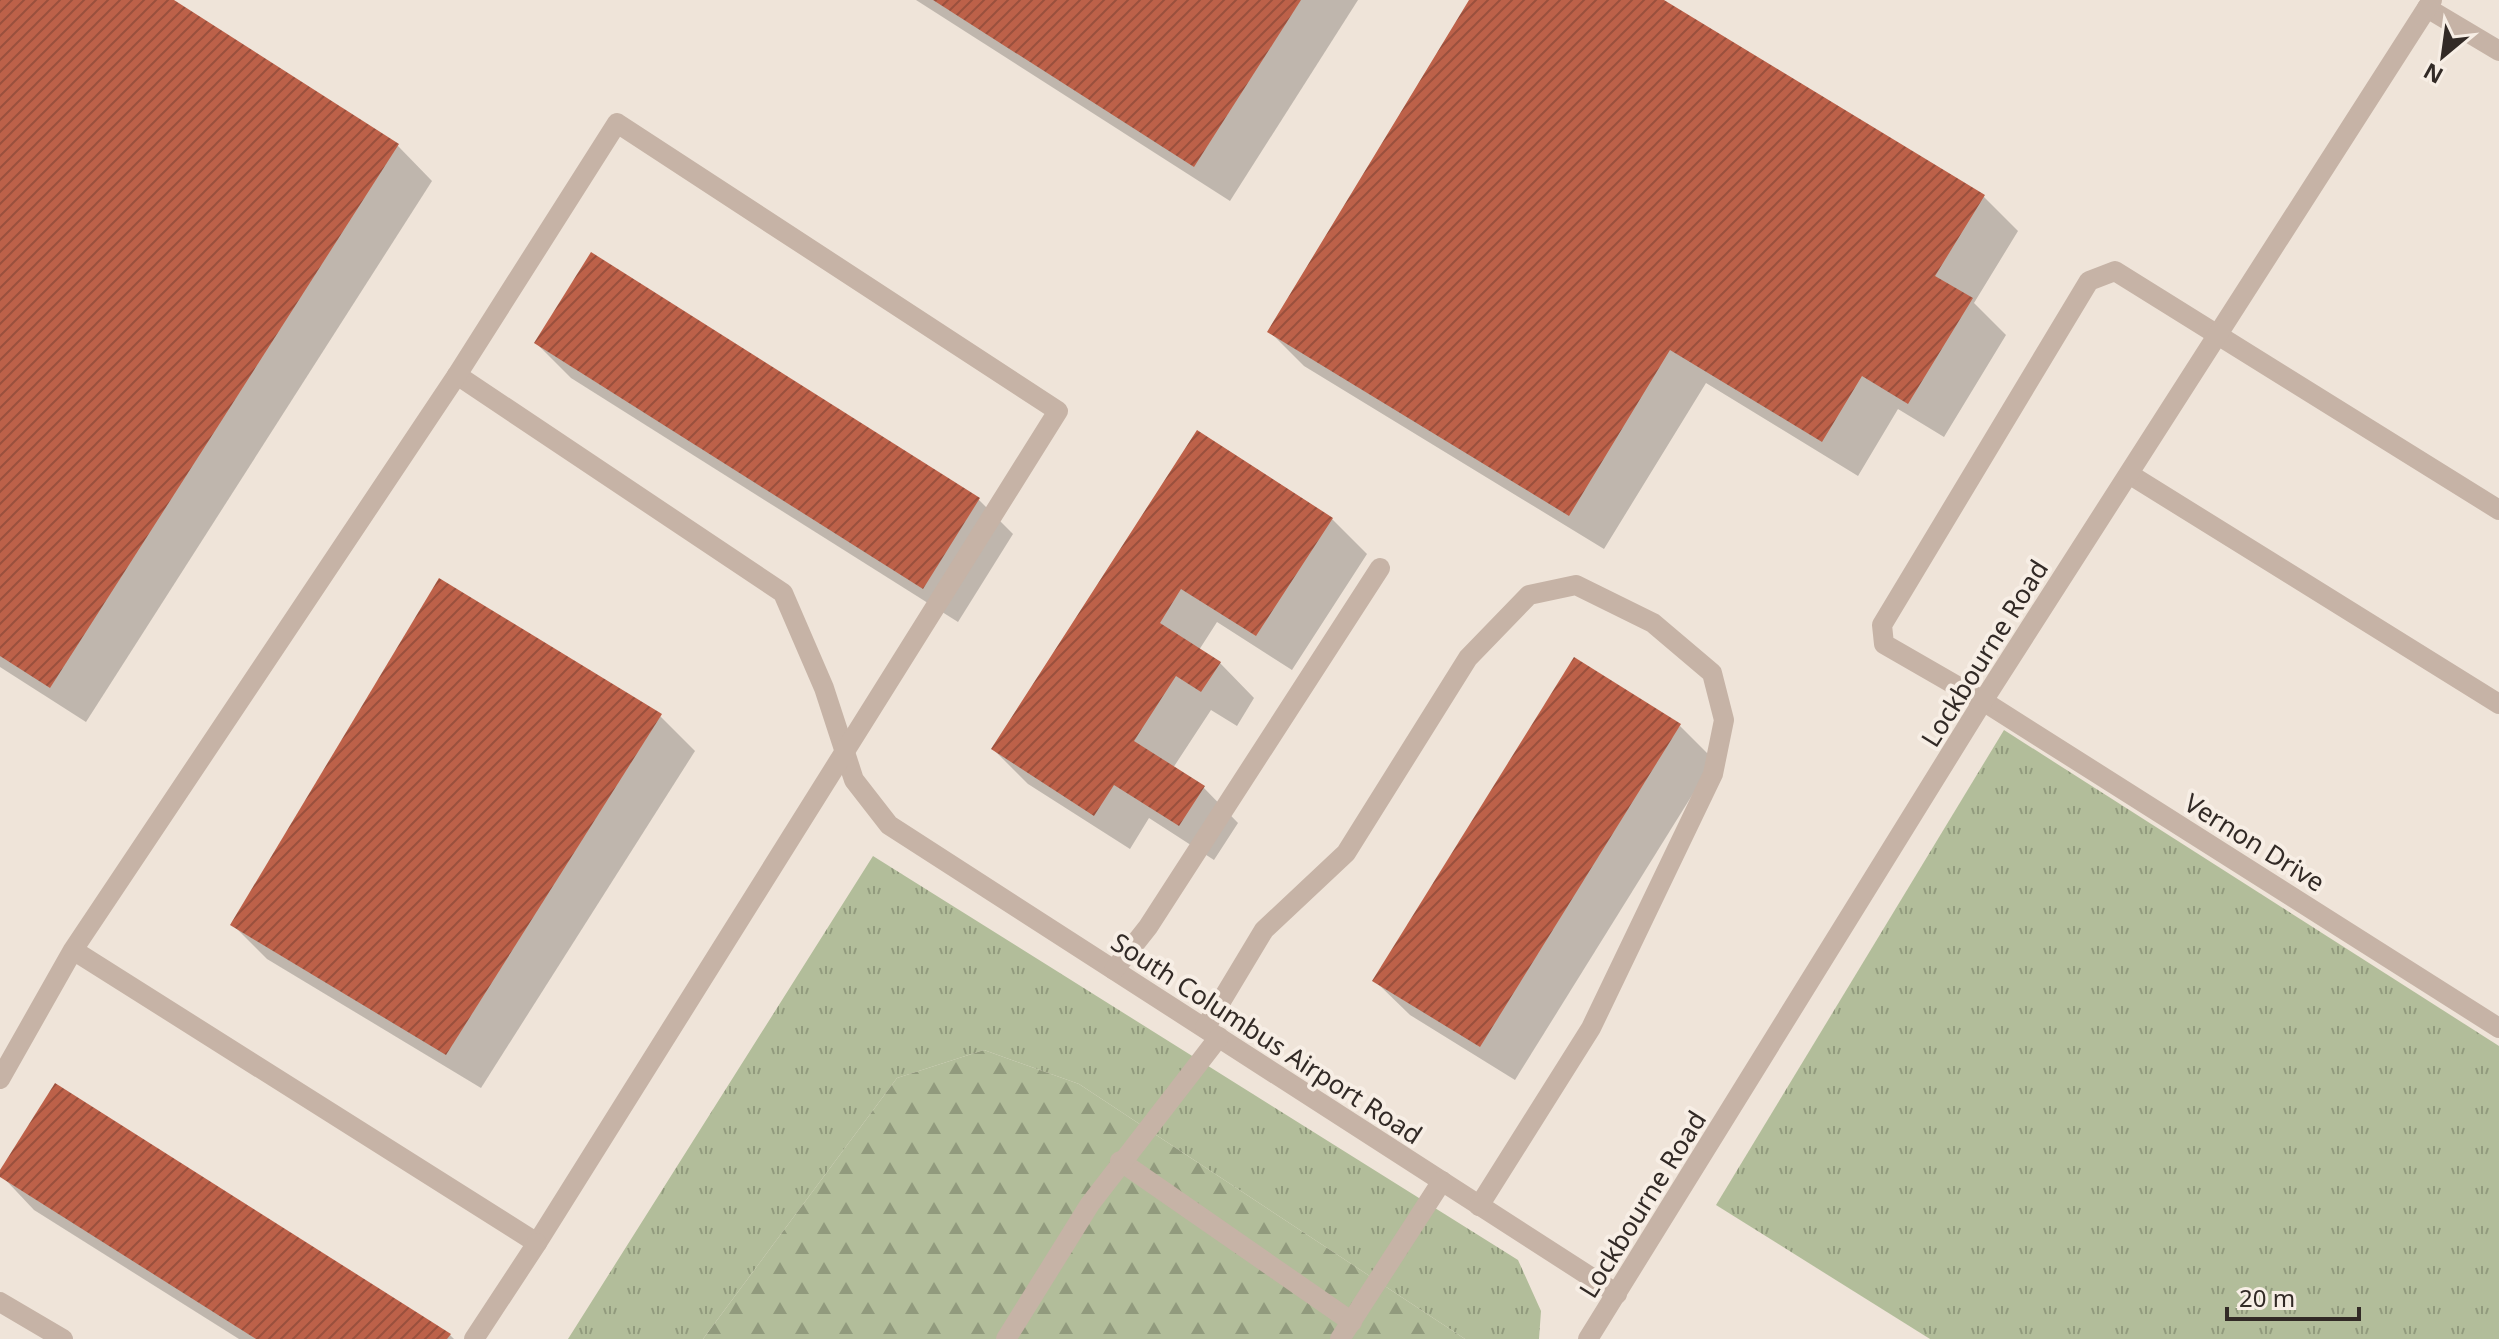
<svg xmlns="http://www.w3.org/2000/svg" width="2499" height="1339" font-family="'Noto Sans',sans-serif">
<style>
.grass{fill:url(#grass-tufts)}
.forest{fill:url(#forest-firs)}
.shadow{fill:#0003}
.building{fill:url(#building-hatch)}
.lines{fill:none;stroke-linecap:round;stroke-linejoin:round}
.minor{stroke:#c6b3a6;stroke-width:20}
.labels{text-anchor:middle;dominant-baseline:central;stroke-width:8;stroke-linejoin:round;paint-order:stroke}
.street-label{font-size:26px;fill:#322a26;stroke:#f7eee5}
</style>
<defs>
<pattern id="grass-tufts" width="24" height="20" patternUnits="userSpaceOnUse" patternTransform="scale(2)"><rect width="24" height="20" fill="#b2bd9a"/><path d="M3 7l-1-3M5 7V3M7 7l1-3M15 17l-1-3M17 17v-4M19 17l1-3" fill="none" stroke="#919a7d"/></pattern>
<pattern id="forest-firs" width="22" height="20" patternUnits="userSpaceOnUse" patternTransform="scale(2)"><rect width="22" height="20" fill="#b2bd9a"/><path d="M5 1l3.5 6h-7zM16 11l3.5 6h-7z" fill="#919a7d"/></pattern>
<pattern id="building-hatch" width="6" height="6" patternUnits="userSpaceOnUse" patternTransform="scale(2)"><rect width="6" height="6" fill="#bd6149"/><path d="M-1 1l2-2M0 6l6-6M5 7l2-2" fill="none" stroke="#9a503d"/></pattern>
</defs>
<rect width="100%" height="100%" fill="#efe4d9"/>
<g class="grass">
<path d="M2004,730l495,316v293h-569l-214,-134z"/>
<path d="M873,856l645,404 23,51 -2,28h-74l-386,-255 -95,-34 -87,28 -194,261h-135z"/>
</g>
<path class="forest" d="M984,1050l95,34 386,255h-762l194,-261z"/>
<g class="shadow">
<path d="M0,0h170l228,146 34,35 -346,541 -86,-55z"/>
<path d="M916,0h442l-128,201z"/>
<path d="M1471,0h190l322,196 35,35 -44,72 32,32 -62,102 -46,-28 -40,67 -152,-93 -102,166 -300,-183 -35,-35z"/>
<path d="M536,343l443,157 34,34 -55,88 -387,-244z"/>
<path d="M1197,433l135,86 35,35 -75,116 -75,-48 -18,28 21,13 34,35 -17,28 -26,-16 -38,58 31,20 34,35 -24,37 -65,-42 -19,31 -102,-65 -35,-35z"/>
<path d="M660,716l35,35 -214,337 -214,-129 -35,-35z"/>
<path d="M1680,726l34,34 -199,320 -105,-65 -35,-34z"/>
<path d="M0,1174l450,161 4,4h-215l-205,-129z"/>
</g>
<g class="building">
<path d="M0,0h174l225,144 -349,544 -50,-32z"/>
<path d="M933,0h368l-107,167z"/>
<path d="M1469,0h195l321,195 -50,81 38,22 -65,106 -46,-28 -40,66 -152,-92 -101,166 -302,-184z"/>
<path d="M591,252l389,246 -57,91 -389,-246z"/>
<path d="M1197,430l136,88 -77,118 -75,-47 -21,34 61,39 -20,30 -25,-16 -42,65 71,45 -26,40 -65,-41 -20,31 -103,-67z"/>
<path d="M439,578l223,136 -216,341 -216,-130z"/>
<path d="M1574,657l107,67 -201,323 -108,-66z"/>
<path d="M55,1083l396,251 -4,5h-191l-256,-162v-7z"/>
</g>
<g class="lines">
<g class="minor">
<path d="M2427,8l72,43"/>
<path d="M457,375l326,218 41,95 30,92 35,45 728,469"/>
<path d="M2129,474l370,230"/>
<path d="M2499,510l-384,-239 -26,10 -207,344 2,19 99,57 516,327"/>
<path d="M1114,970l34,-43 232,-359"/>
<path d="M1205,1028l59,-98 82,-77 122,-195 61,-63 47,-10 77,38 59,50 12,47 -11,54 -122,254 -112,178"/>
<path d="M0,1079l73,-129 384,-575 160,-252 441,288 -521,832 -464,-293"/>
<path d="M1120,1161l232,161"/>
<path d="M0,1302l63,37"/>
<path d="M474,1339l63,-96"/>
<path d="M1006,1339l84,-135 129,-167"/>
<path d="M1340,1339l102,-158"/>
<path d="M1588,1339l395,-638 449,-701"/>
</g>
</g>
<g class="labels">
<g class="street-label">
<text transform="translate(1984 653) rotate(-58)">Lockbourne Road</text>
<text transform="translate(2255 842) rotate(32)">Vernon Drive</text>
<text transform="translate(1267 1038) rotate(33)">South Columbus Airport Road</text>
<text transform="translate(1642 1204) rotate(-58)">Lockbourne Road</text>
</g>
</g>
<g transform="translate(2443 56) rotate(209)" stroke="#f7eee5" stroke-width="6" paint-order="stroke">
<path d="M0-6L14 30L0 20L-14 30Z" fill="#322a26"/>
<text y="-12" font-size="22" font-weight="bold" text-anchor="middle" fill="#322a26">N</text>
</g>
<path d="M2227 1307v12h132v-12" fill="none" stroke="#322a26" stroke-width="4"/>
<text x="2239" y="1307" font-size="24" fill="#322a26" stroke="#f7eee5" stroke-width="6" paint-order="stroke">20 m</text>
</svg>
